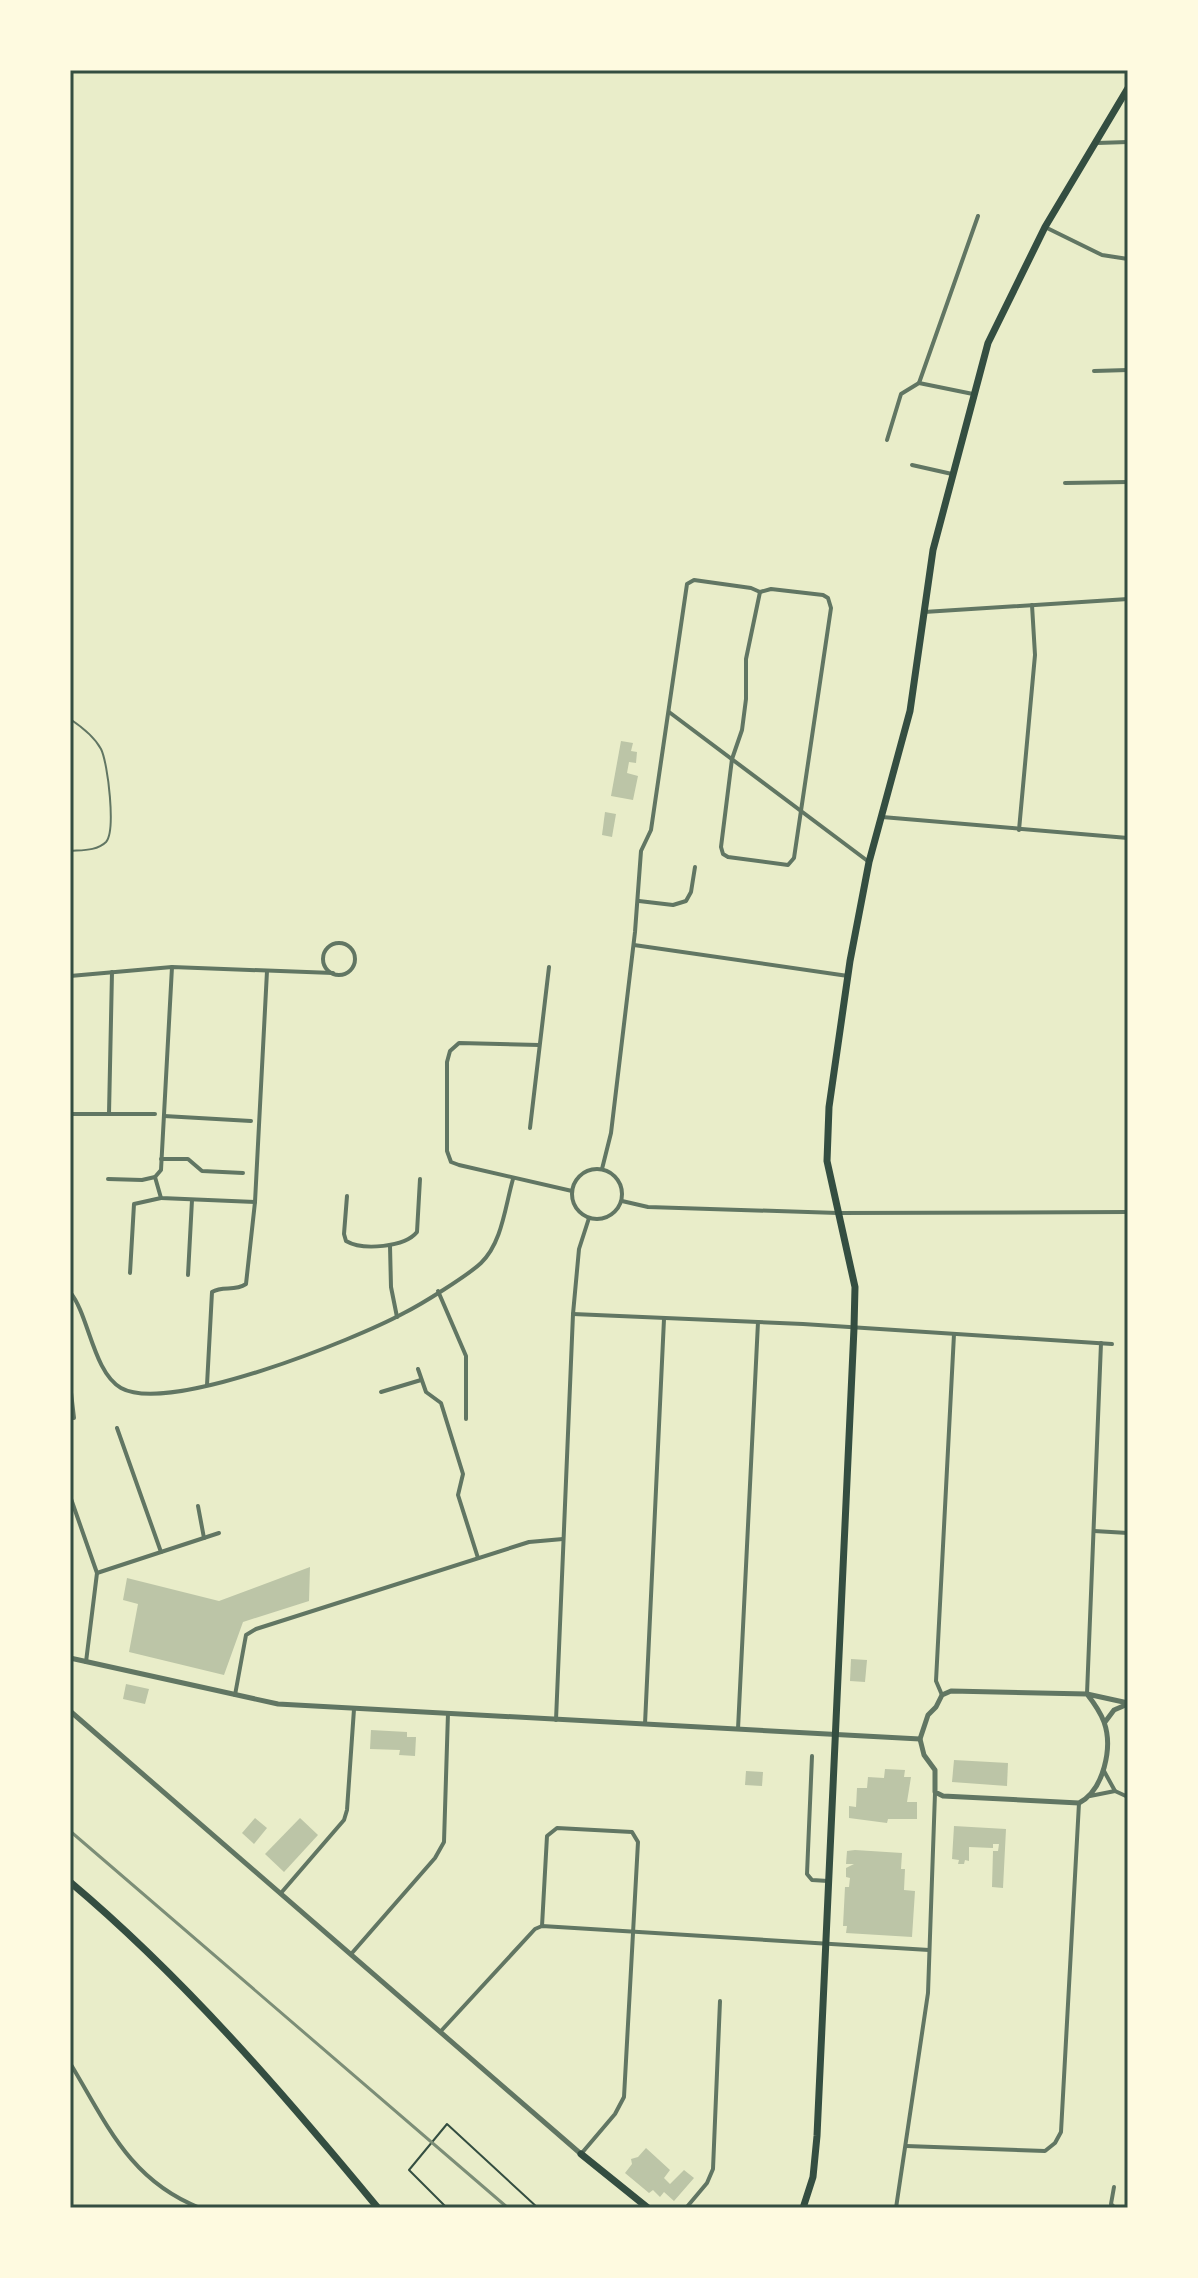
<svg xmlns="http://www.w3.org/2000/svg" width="1198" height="2278" font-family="'Source Sans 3',sans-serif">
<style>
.building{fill:#bcc5a7}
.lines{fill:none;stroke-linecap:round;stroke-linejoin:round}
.path{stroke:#344e41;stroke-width:2}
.service{stroke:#617663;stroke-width:2}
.minor{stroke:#617663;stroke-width:4}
.tertiary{stroke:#617663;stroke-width:5}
.primary{stroke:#344e41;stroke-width:7}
.trunk{stroke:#344e41;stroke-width:7}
.rail{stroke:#7c8e77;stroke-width:3}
.neatline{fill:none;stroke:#344e41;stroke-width:3}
</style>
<rect width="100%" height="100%" fill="#e9edc9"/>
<g class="building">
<path d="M621,741l12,2 -2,8 6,1 -1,11 -7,-1 -2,11 11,3 -5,24 -22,-4z"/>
<path d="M605,812l11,2 -4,23 -10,-2z"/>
<path d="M310,1567l-1,34 -66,21 -19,53 -95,-23 9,-48 -15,-4 4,-22 92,23z"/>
<path d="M851,1659l16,1 -2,22 -15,-1z"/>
<path d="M126,1684l23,5 -4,15 -22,-5z"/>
<path d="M371,1730l36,2v5h9l-1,19 -16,-1 1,-5 -30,-1z"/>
<path d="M954,1760l54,3 -1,23 -55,-4z"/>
<path d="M885,1769l20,1 -1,7h7l-4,25h10v17h-29l-1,4 -38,-5v-12l7,1 1,-19h10l1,-11 16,1z"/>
<path d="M746,1771l17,1 -1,14 -17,-1z"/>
<path d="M255,1818l12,10 -13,16 -12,-11z"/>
<path d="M300,1818l18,17 -34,37 -19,-18z"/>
<path d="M954,1826l52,3 -3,59 -11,-1 1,-36h5l1,-7h-6v4l-24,-1v14l-4,-1 -1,4h-6l1,-4 -7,-1z"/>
<path d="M855,1850l47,3 -1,16h4l-1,21 11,1 -3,46 -66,-4 1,-7h-4l2,-39h4l1,-9 -4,-1v-9l8,-4h-8l1,-13z"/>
<path d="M646,2148l24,22 -6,8 6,6 14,-14 10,8 -20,23 -10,-9 -4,5 -7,-7 -4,3 -24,-20 7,-9 -1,-5 7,-2z"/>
</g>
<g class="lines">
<path class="path" d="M447,2208l-38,-38 38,-46 91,84"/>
<path class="service" d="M70,719c12,8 24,17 31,30 7,14 15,82 5,93 -9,9 -24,8 -36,9"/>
<g class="minor">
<path d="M1097,143l31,-1"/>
<path d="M1045,227l57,28 26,4"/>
<path d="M1094,371l34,-1"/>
<path d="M919,383l59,-167"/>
<path d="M887,440l14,-46 18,-11 54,11"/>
<path d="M912,465l40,9"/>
<path d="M1065,483l63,-1"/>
<path d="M771,589l52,6 5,3 3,10 -37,250 -6,7 -60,-8 -5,-3 -2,-7 11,-88 10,-29 4,-31v-40l14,-67z"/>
<path d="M924,612l204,-13"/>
<path d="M669,712l200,150"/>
<path d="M882,817l246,21"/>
<path d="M1019,830l16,-175 -3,-50"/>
<path d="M639,901l34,4 13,-4 5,-9 4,-25"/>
<circle cx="339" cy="959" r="16"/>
<path d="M634,945l214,31"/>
<path d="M70,976l102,-9 161,6"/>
<path d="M539,1045l-80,-2 -9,8 -3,11v89l4,11 8,3 113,26"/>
<path d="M70,1114h85"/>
<path d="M109,1114l3,-142"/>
<path d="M164,1116l87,5"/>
<path d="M530,1128l19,-161"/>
<path d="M161,1159h27l14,12 41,2"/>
<circle cx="597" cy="1194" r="25"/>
<path d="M602,1169l9,-36 24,-201 6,-81 10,-21 36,-246 7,-4 57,8 9,4"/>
<path d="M155,1177l6,21 94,4"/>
<path d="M108,1179l34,1 13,-3 6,-7 11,-203"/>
<path d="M347,1196l-3,38 2,7c17,10 59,6 71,-9l3,-53"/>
<path d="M622,1201l26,6 190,6 290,-1"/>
<path d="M390,1246l1,41 6,30"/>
<path d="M130,1273l4,-69 27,-6"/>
<path d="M188,1275l4,-75"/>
<path d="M438,1291l28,65v63"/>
<path d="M70,1292c19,23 23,80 51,96 48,27 235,-49 283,-75 18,-9 63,-37 77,-50 21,-20 24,-56 32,-84"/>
<path d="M573,1314l230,10 309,20"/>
<path d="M418,1369l8,23 15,11 22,71 -5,21 20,63"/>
<path d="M70,1384l4,34h-4"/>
<path d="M207,1385l5,-93c11,-7 22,0 34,-8l9,-82 12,-231"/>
<path d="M381,1392l40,-12"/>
<path d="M117,1428l44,124"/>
<path d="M70,1496l27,77 -11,89"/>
<path d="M198,1506l6,32"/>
<path d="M1094,1531l34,2"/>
<path d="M97,1573l122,-40"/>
<path d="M1087,1694l14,-351"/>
<path d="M235,1695l11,-60 10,-6 273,-87 34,-3"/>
<path d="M942,1695l-6,-14 18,-347"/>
<path d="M556,1720l17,-406 6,-65 10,-31"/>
<path d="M645,1724l19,-405"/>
<path d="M738,1729l20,-407"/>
<path d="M812,1756l-5,118 5,6 16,1"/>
<path d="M1104,1771l11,20 13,6"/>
<path d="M1090,1796l25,-5"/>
<path d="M281,1893l63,-73 3,-10 7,-101"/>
<path d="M542,1926l5,-90 10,-8 75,4 6,10 -14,255 -9,17 -34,40"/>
<path d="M352,1953l83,-95 9,-16 4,-129"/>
<path d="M441,2031l94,-102 7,-3 387,24"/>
<path d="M70,2063c37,61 59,117 130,145"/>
<path d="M906,2146l139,5 10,-8 6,-11 18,-329"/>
<path d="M1114,2187l-3,17 4,4"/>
<path d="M686,2208l21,-25 6,-14 7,-168"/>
<path d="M896,2208l32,-215 7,-200"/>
</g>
<g class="tertiary">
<path d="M70,1658l208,46 642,35"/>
<path d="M1087,1694c7,9 13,17 17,28 9,25 0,68 -25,81l-136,-7 -8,-4v-22l-11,-15 -4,-16 8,-24 8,-8 6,-12 9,-4 136,3 41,9"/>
<path d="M70,1711l511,443"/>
<path d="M1105,1722l9,-12 14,-6"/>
</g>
<g class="primary">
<path d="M581,2154l67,54"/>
<path d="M803,2208l10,-31 4,-41 37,-808 1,-41 -28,-126 2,-54 21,-146 19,-99 41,-151 23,-161 55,-207 57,-116 83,-139"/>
</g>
<path class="trunk" d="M70,1882c114,96 213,211 308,326"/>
<path class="rail" d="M70,1831l438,377"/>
</g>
<rect width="1198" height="2278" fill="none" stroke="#fefae0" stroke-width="144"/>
<rect x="72" y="72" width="1054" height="2134" class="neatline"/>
</svg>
